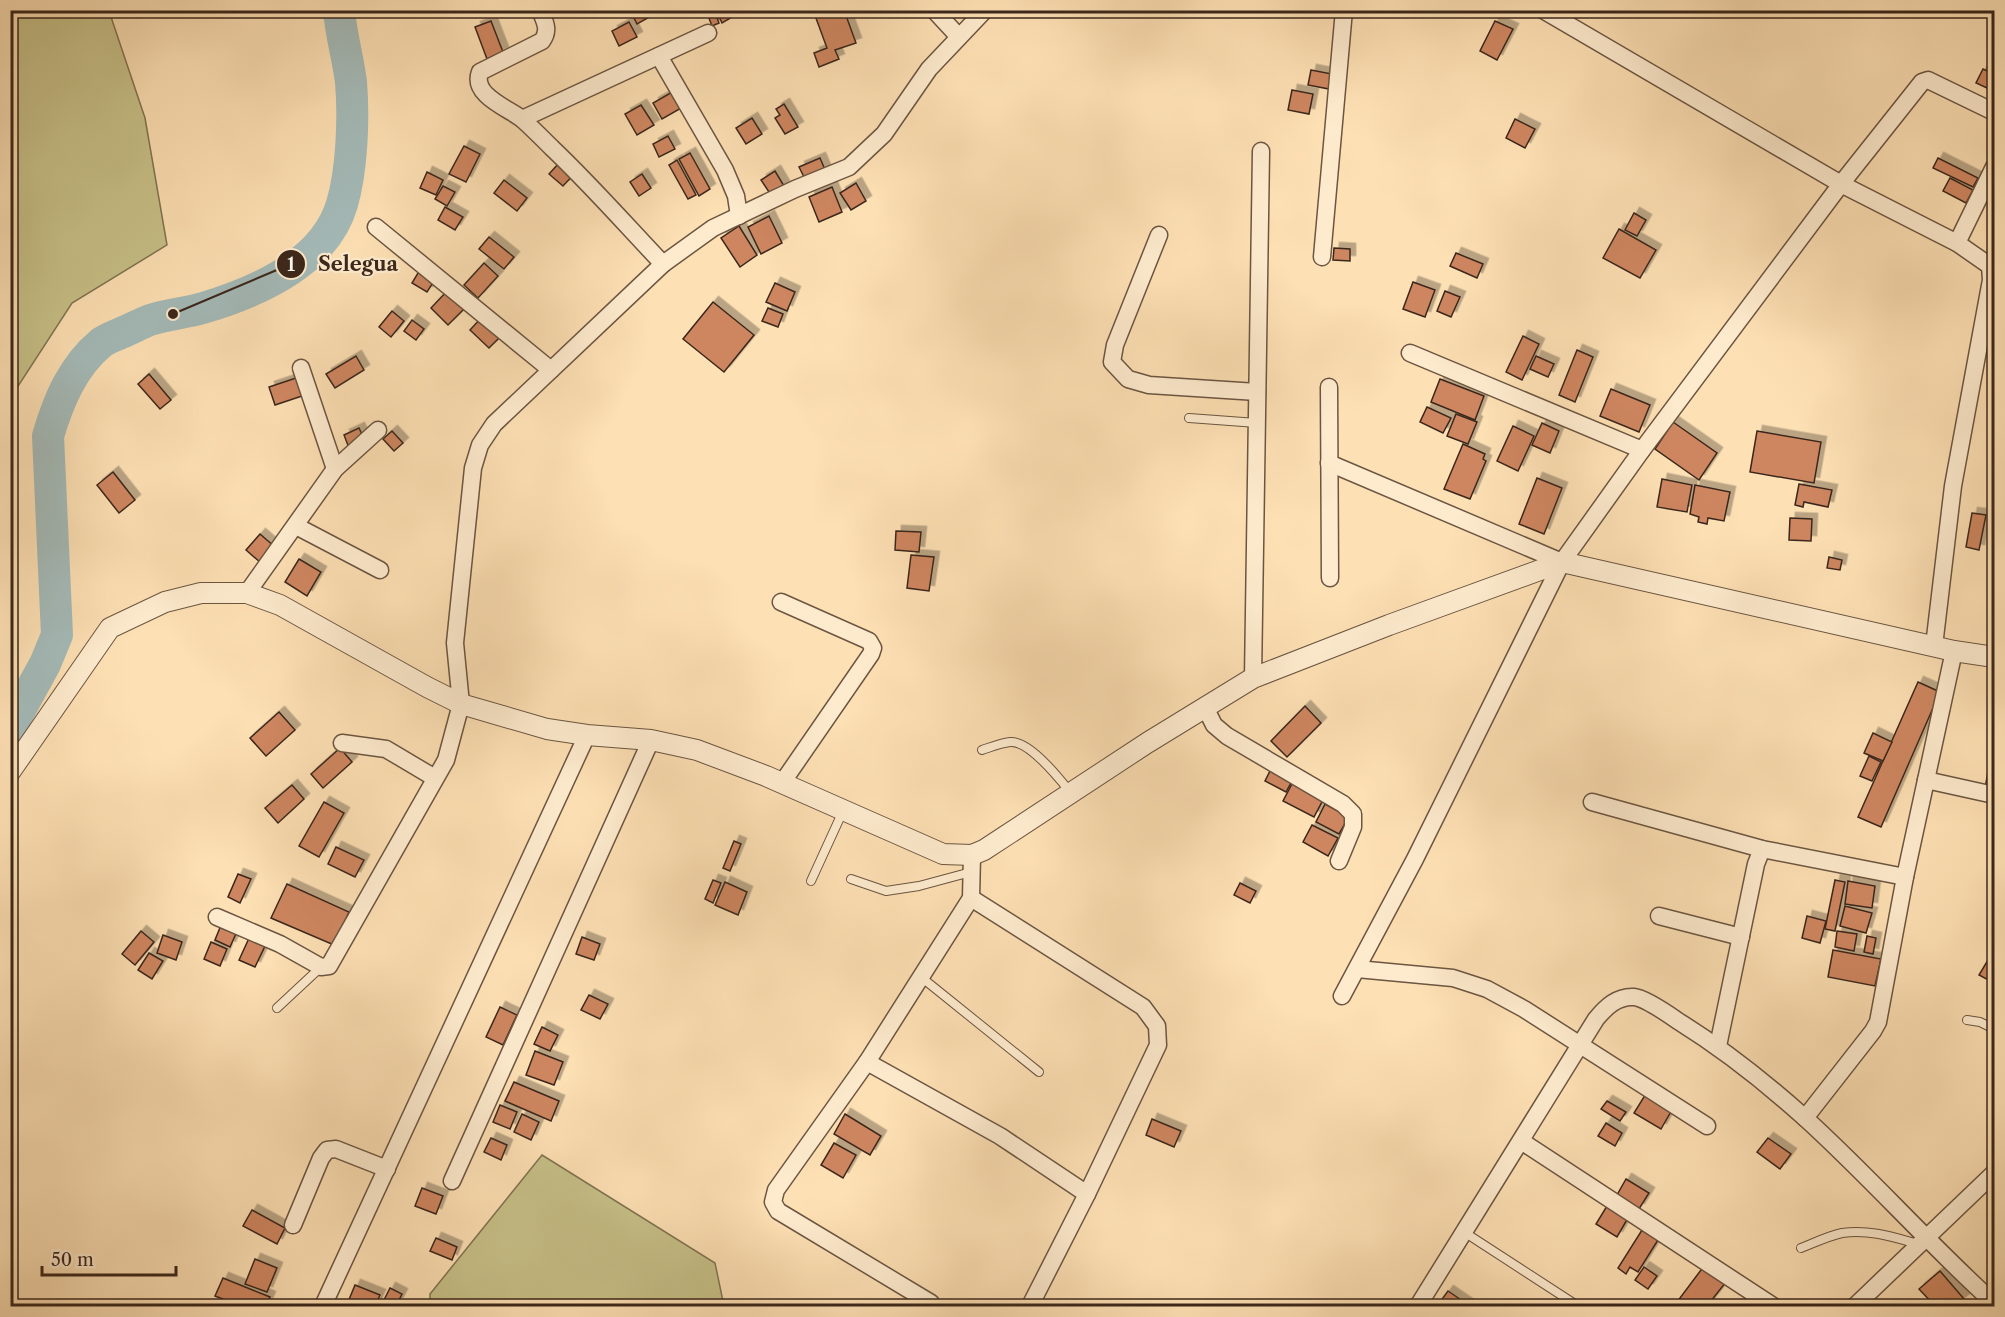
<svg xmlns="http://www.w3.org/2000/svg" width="2005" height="1317" font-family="'Libre Caslon Text',serif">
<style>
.green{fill:#c7c088;stroke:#817452;stroke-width:1.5}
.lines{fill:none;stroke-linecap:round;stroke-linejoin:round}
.river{stroke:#a4bab8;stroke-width:32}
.building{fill:#ce8661;stroke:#3b271b;stroke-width:1.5;filter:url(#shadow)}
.service-casing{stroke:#6c5541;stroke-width:10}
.minor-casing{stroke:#6c5541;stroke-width:19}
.tertiary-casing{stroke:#6c5541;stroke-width:22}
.service{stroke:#feebce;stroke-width:8}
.minor{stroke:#feebce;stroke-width:16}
.tertiary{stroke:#feebce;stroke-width:20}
.leader{fill:none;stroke:#3b271b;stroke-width:2}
.callout-dot{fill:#3b271b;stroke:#feebce;stroke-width:2}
.mark-label{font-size:18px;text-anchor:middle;font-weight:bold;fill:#fff}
.callout-label{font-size:20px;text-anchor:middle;font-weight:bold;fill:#3b271b;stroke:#feebce;stroke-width:4.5;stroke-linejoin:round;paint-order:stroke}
</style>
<defs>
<filter id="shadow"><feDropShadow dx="5.5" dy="-5.5" stdDeviation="0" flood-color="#0004"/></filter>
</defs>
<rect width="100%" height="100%" fill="#fde0b4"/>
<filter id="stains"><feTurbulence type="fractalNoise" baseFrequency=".00333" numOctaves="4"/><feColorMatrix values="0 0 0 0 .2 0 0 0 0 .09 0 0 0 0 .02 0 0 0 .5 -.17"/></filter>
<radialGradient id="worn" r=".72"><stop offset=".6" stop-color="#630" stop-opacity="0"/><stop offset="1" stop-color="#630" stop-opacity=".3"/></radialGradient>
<g class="green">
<path d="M11,10l98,1 36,107 22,127 -95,58 -61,94z"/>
<path d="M542,1155l173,108 9,43h-294v-12z"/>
</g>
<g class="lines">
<path class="river" d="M10,728l35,-64 12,-29 -9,-199c10,-34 24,-69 53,-93 5,-4 14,-7 20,-10 10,-4 19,-9 29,-13 17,-6 36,-7 53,-12 54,-16 122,-45 139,-104 10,-34 12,-86 9,-122 -3,-24 -10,-47 -12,-72"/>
</g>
<g class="building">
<path d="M630,10h32l-25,14z"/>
<path d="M714,10l5,13 -7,3 -5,-13z"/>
<path d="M716,10h15l3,6 -12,7z"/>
<path d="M813,10h31l12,33 -21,7 4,9 -20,8 -5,-14 13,-5z"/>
<path d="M491,21l12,31 -16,7 -12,-32z"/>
<path d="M1495,21l18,8 -16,31 -17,-9z"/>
<path d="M629,22l8,15 -18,9 -7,-15z"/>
<path d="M1983,69l11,5 -7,14 -11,-5z"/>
<path d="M1311,70l21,4 -3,15 -21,-4z"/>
<path d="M1292,90l21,4 -4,20 -21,-4z"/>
<path d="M674,91l9,16 -21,12 -9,-16z"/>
<path d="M784,104l14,23 -13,7 -10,-16 5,-3 -4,-6z"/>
<path d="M641,105l13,20 -17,10 -12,-21z"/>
<path d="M752,118l10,16 -16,10 -10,-16z"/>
<path d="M1515,119l20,10 -10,19 -19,-10z"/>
<path d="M668,136l7,13 -16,8 -6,-13z"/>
<path d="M464,146l16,8 -14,28 -17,-8z"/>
<path d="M690,153l20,36 -11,7 -20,-37z"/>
<path d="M820,158l6,14 -20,9 -7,-14z"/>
<path d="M1938,158l40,20 -5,9 -40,-19z"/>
<path d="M677,160l19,35 -8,4 -19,-34z"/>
<path d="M561,161l14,12 -12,13 -14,-12z"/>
<path d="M775,171l9,15 -13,9 -10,-15z"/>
<path d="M427,172l16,8 -7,15 -16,-7z"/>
<path d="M642,174l9,14 -12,8 -9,-14z"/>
<path d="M1950,178l23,12 -7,13 -23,-12z"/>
<path d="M504,180l23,18 -10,13 -23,-18z"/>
<path d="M856,183l10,18 -15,9 -11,-17z"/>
<path d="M443,186l12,6 -8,14 -12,-7z"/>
<path d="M832,187l10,25 -23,10 -10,-25z"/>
<path d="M445,207l18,10 -8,13 -17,-10z"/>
<path d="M1634,213l12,7 -9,16 -12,-6z"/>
<path d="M769,216l13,27 -21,11 -13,-27z"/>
<path d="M739,226l18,29 -17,12 -19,-29z"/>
<path d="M1619,229l37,21 -16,28 -37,-20z"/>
<path d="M489,237l25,20 -10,12 -25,-20z"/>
<path d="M1334,248l16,1v12l-17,-1z"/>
<path d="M1456,253l27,11 -6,14 -27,-12z"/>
<path d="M484,263l14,13 -20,22 -14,-13z"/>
<path d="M421,268l15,10 -9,14 -15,-9z"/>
<path d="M1413,282l22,8 -10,27 -22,-8z"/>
<path d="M775,283l20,9 -8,19 -21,-9z"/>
<path d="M449,289l17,18 -18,18 -17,-17z"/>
<path d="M1445,291l15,6 -9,20 -14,-6z"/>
<path d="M713,302l41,33 -30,37 -41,-33z"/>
<path d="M768,308l15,6 -5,13 -16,-6z"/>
<path d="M392,311l12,10 -13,16 -12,-10z"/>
<path d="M483,316l19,19 -13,13 -19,-18z"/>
<path d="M412,320l12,9 -8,11 -12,-9z"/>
<path d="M1523,336l16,8 -17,36 -16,-8z"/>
<path d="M1577,350l16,7 -18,45 -16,-7z"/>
<path d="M356,356l8,14 -29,18 -9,-14z"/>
<path d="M1536,356l18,8 -6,13 -18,-8z"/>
<path d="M149,374l22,26 -11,9 -22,-25z"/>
<path d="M299,377l6,18 -30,10 -6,-18z"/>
<path d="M1440,379l44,17 -9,24 -44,-18z"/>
<path d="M1611,389l39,16 -11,27 -39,-16z"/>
<path d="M1427,407l24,11 -8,15 -23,-11z"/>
<path d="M1456,414l21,8 -9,22 -21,-8z"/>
<path d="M1673,422l44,31 -18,27 -44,-31z"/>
<path d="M1542,423l17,8 -9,22 -18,-8z"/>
<path d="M1513,426l21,10 -16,35 -21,-10z"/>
<path d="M359,428l6,13 -16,7 -5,-13z"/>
<path d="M392,431l11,12 -9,8 -11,-12z"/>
<path d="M1757,431l64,11 -7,41 -64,-11z"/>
<path d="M1463,444l22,10 -2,5 3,2 -16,38 -26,-10z"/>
<path d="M113,472l22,28 -16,13 -22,-28z"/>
<path d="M1537,478l25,10 -18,46 -25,-10z"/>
<path d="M1662,479l30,6 -5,27 -30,-5z"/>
<path d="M1799,484l33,6 -4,17 -24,-5 -1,5 -8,-2z"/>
<path d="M1695,485l35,7 -6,29 -16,-3 -1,6 -9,-2 1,-5 -9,-3z"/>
<path d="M1972,513l14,2 -7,35 -13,-3z"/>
<path d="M1790,518l22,1 -1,22 -22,-1z"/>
<path d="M896,531l25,1 -2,20 -24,-2z"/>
<path d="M260,534l15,13 -14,16 -15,-13z"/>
<path d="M911,555l23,2 -5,34 -22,-3z"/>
<path d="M1829,557l13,3 -2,10 -13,-2z"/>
<path d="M299,559l22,13 -14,24 -22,-14z"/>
<path d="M1918,682l22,10 -59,135 -23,-10z"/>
<path d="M1305,706l16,17 -34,34 -16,-16z"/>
<path d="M279,712l16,18 -29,26 -16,-18z"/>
<path d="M1873,733l19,9 -9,19 -19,-8z"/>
<path d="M340,748l12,14 -29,26 -12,-14z"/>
<path d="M1869,756l12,6 -9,19 -12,-5z"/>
<path d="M1991,756l3,1v32l-9,-1z"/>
<path d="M1271,769l21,12 -6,11 -21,-11z"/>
<path d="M1293,782l31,16 -10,19 -31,-16z"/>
<path d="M292,785l12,14 -26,24 -13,-15z"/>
<path d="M324,802l20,11 -25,44 -20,-11z"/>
<path d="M1325,804l24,13 -10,17 -23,-12z"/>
<path d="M1312,825l26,13 -10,18 -25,-14z"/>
<path d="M734,841l7,3 -11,27 -7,-3z"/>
<path d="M336,847l28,13 -9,17 -27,-13z"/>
<path d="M238,874l13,5 -11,24 -12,-6z"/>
<path d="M713,880l8,3 -8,20 -8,-4z"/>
<path d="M1835,880l10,2 -10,49 -10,-2z"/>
<path d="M1848,881l27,5 -3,22 -27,-4z"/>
<path d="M725,882l22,10 -9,23 -23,-10z"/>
<path d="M1240,883l16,8 -6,12 -16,-8z"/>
<path d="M287,884l62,28 -15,33 -63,-27z"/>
<path d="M1845,906l27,7 -6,20 -26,-7z"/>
<path d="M1807,916l19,5 -6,22 -18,-5z"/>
<path d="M223,920l16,7 -9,20 -15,-7z"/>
<path d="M141,931l13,11 -19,23 -13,-11z"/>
<path d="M1837,931l20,3 -3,17 -19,-4z"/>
<path d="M163,935l19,7 -6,18 -19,-7z"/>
<path d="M250,936l16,8 -11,23 -16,-7z"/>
<path d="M1867,936l9,2 -3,16 -9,-2z"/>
<path d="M582,937l18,7 -6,16 -18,-6z"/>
<path d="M211,942l16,7 -7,17 -16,-7z"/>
<path d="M1833,950l48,9 -6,27 -47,-9z"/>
<path d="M149,953l14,8 -11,18 -14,-9z"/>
<path d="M1991,955l3,3v25l-15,-8z"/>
<path d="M589,995l19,9 -8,15 -19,-9z"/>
<path d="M500,1007l17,8 -14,30 -17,-8z"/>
<path d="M542,1027l16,8 -8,16 -16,-7z"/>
<path d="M535,1051l28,11 -9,23 -28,-10z"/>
<path d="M514,1082l45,19 -8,20 -46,-20z"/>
<path d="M1647,1092l26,16 -12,21 -27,-16z"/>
<path d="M1607,1101l19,11 -6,9 -19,-12z"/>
<path d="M500,1105l17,7 -7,17 -17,-7z"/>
<path d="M522,1114l17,8 -8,18 -17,-8z"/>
<path d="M845,1114l36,22 -11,19 -36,-21z"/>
<path d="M1152,1119l29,12 -7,16 -28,-12z"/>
<path d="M1606,1123l16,10 -7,13 -17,-10z"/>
<path d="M491,1138l16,7 -6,15 -17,-8z"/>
<path d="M1768,1138l23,16 -11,15 -23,-17z"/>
<path d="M834,1143l22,12 -13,23 -22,-13z"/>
<path d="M1626,1179l23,14 -10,16 -22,-14z"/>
<path d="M422,1188l21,8 -7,18 -21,-8z"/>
<path d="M1607,1206l21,12 -11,19 -21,-13z"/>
<path d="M252,1210l33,18 -8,16 -34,-18z"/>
<path d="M1642,1230l16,10 -20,32 -8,-5 -4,7 -8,-6z"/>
<path d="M436,1238l21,9 -5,13 -22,-9z"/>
<path d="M255,1259l22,9 -10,24 -22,-8z"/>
<path d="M1704,1266l22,16 -19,24h-33z"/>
<path d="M1644,1267l13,9 -9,13 -13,-9z"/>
<path d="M1940,1271l24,28 -9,7h-20l-16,-17z"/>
<path d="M223,1278l47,19 -4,9h-25l-26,-10z"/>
<path d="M355,1285l25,10 -5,11h-16l-11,-4z"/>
<path d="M390,1288l12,6 -6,12h-15z"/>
<path d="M1448,1291l22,15h-33z"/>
</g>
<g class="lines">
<defs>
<g id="service">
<path d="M1189,418l68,5"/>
<path d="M982,750c9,-3 19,-7 28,-8 19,-2 49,36 61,51"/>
<path d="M851,879l35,12 33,-5 52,-14"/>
<path d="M811,881l32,-70"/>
<path d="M921,977l118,95"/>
<path d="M277,1008l44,-41"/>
<path d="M1967,1020l13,2 14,7"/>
<path d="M1464,1232l114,74"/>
<path d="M1801,1248c13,-5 27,-12 41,-15 27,-4 51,4 76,11"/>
</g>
<g id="minor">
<path d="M540,10c5,12 10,20 2,31l-62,31c-9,23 28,36 42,47 10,9 20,19 30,29 39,37 74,77 111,116"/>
<path d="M934,10l25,27"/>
<path d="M1543,10l298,174 116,59 33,23 1,14 -38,206 -19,160"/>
<path d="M659,56l66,114 11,26 3,20"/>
<path d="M522,119l186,-86"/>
<path d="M376,227l175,143"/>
<path d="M1159,235l-44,110 -3,17 16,17 21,6 108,7"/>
<path d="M1957,243l37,-76"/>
<path d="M1322,257l22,-247"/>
<path d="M1410,353l232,97"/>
<path d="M301,368l34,101"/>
<path d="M1329,387l1,191"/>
<path d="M1329,463l233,99"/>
<path d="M296,526l84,44"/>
<path d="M247,593l88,-124 43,-39"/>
<path d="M781,602l88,39 4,7 -2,6 -89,129"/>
<path d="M1253,678l8,-527"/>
<path d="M1205,707l9,18 13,11 116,68 10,10v13l-14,34"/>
<path d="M342,743l44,6 49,29"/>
<path d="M1926,780l68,15"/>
<path d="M1592,802l170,47 143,28"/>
<path d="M971,898l172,109 14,19 1,19 -71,149 -57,112"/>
<path d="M1659,916l82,21"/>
<path d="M217,917l63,27 41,23 8,-1 117,-206 15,-56 -6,-61 18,-175 7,-23 14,-21 169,-160 50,-36 82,-39 54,-22 35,-33 45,-65 56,-59"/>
<path d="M1357,969l96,9 34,11 37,20 183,117"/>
<path d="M1342,996l73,-137 147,-297 80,-112 199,-266 81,-102 6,-2 66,32"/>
<path d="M1718,1046l38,-182 6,-15"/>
<path d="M867,1062l133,74 87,58"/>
<path d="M1805,1118l68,-87 5,-9 27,-145 49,-226"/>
<path d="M1521,1141l252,165"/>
<path d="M452,1181l199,-441"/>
<path d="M293,1225l28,-67 6,-8 9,-1 51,20"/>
<path d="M931,1303l-153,-92 -5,-9 3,-12 91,-128 104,-164 1,-43"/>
<path d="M323,1306l264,-571"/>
<path d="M1418,1306l178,-287c10,-12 21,-23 38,-22 11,1 34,17 44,24 45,28 87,61 127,97 65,59 124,126 189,185"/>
<path d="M1855,1306l139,-133"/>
</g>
<path id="tertiary" d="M10,772l100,-144 55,-26 36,-9h46l33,12 147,82 34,17 86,25 40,6 64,5 46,10 69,26 177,78 29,1 12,-5 163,-107 106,-65 136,-53 173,-63 392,89 40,6"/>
</defs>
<use href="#service" class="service-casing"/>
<use href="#minor" class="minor-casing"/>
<use href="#tertiary" class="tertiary-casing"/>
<use href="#service" class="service"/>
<use href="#minor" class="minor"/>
<use href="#tertiary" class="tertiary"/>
</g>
<path class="leader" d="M173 314L291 264"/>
<g class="callout-dot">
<circle cx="173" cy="314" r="6"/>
<circle cx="291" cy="264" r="15"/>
</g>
<g class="mark-label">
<text x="291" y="271">1</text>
</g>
<g class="callout-label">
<text x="358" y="271">Selegua</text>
</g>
<rect width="2005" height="1317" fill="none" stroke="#fde0b4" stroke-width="36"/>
<rect x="12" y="12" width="1981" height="1293" fill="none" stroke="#3b271b" stroke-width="3"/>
<rect x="18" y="18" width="1969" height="1281" fill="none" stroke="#3b271b" stroke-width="1.5"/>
<path d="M42 1266v9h134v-9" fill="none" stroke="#3b271b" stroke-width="3"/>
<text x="51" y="1266" font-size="18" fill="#3b271b" stroke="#feebce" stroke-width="4.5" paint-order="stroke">50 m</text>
<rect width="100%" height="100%" filter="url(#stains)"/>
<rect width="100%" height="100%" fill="url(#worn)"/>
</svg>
